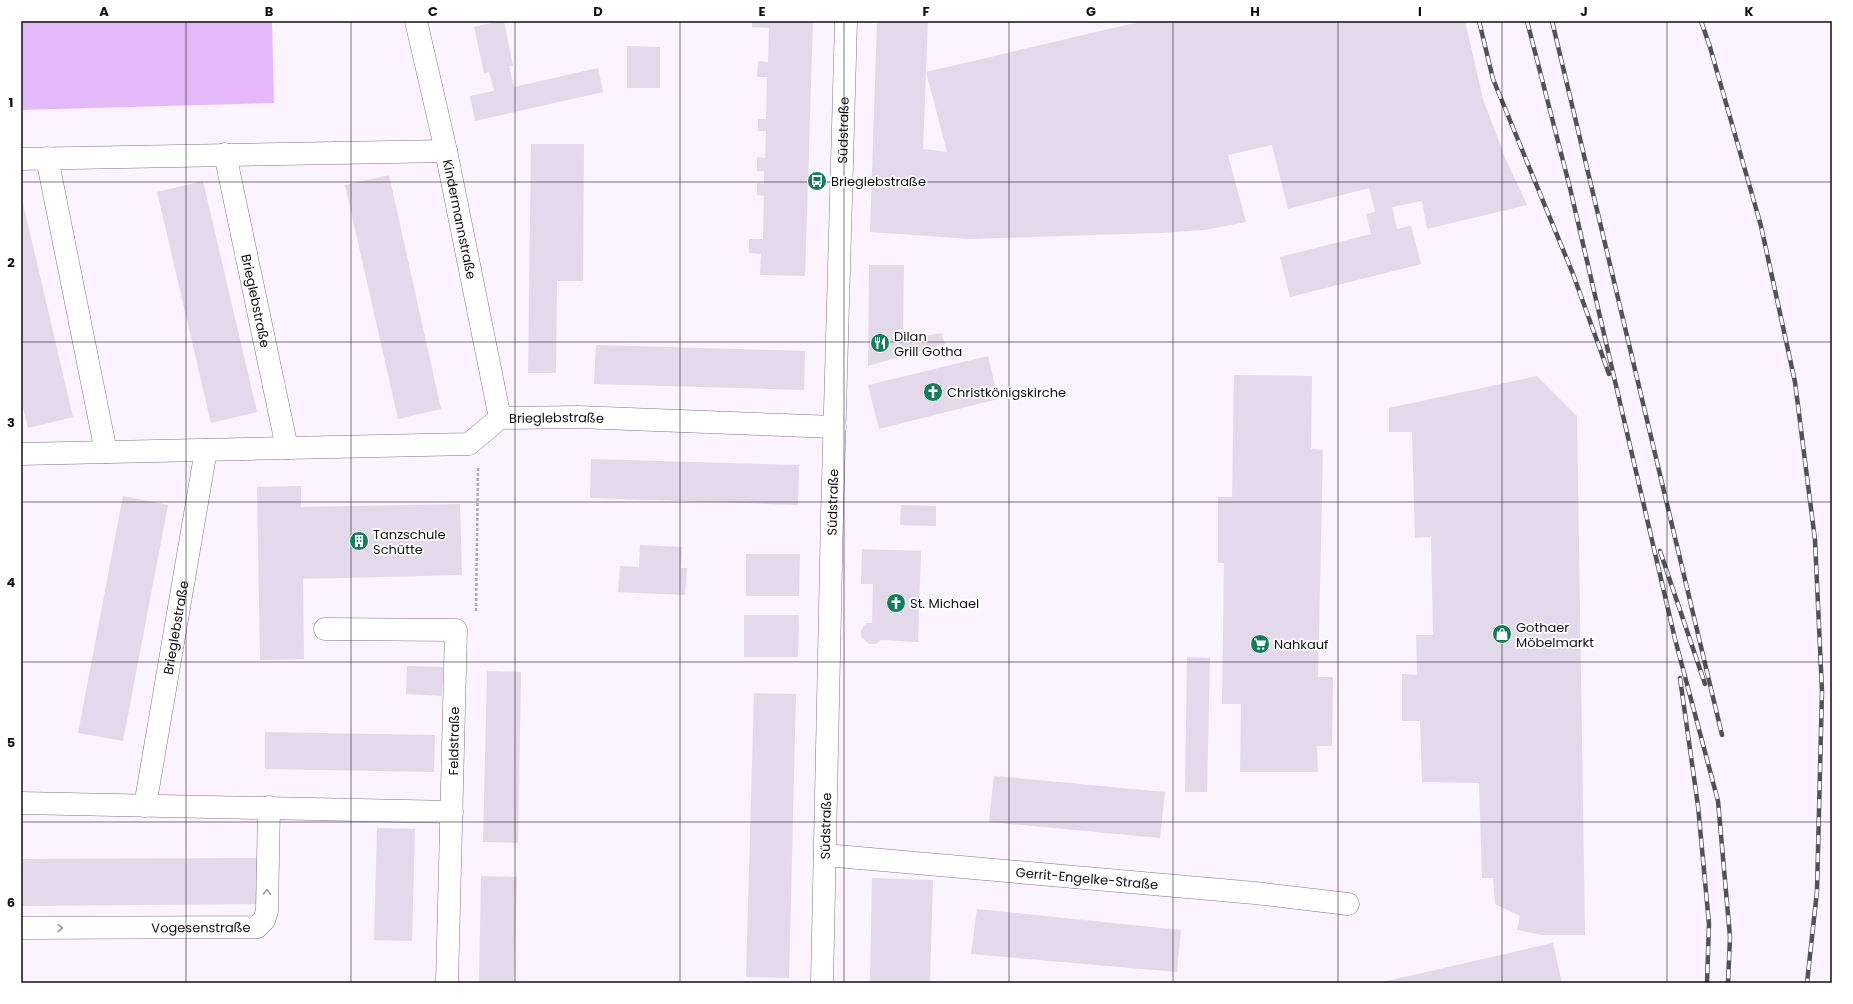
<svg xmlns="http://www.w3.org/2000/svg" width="1853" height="1004" font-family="Poppins,sans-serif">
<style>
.green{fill:#e4b9fa}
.building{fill:#e4d8eb}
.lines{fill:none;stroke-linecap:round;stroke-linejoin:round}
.minor-casing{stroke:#817687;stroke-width:23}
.path{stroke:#b1aab4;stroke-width:2.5;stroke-dasharray:3 2;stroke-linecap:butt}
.minor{stroke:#fff;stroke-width:22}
.rail-casing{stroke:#555058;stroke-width:4.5}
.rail{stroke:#fff;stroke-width:3;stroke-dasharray:9;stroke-linecap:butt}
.oneway{stroke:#a09ea1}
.grid{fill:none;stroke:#110d13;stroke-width:1;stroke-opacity:0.55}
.labels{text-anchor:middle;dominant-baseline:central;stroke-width:3.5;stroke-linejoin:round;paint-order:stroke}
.street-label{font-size:13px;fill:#110d13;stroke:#fff}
.poi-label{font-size:13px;fill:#110d13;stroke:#fff;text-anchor:start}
.neatline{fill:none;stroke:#110d13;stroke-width:1.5}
.grid-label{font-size:13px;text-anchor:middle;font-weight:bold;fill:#110d13}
</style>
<rect width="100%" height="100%" fill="#fbf3ff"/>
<path class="green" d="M21,21h251l2,82 -253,7z"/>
<g class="building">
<path d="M501,21h3l9,45h-4l5,21 84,-19 5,24 -128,29 -5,-25 24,-5 -5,-19 -5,1 -10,-46z"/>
<path d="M752,21h61l-8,255 -45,-1 1,-21 -12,-1v-14h14l1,-43 -7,-1v-12l7,1v-13h-7v-14l8,1 1,-27h-8v-12h8l1,-42h-10l1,-16 10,1 1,-34 -17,-1z"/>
<path d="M877,21h51l-2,49 -3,79 24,3 -21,-80 217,-51h322l18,78 23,61 21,45 -100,24 -5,-28 -30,6 5,22 14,-3 10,38 -131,33 -10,-40 91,-23 -5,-20 9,-2 -6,-24 -81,21 -16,-64 -44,10 18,67 -42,8 -44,3 -190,6 -100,-7z"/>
<path d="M627,46l33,1v41h-33z"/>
<path d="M531,144h53l-1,137h-26l-1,92h-28z"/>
<path d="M389,175l52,234 -43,10 -53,-234z"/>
<path d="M203,181l54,231 -46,11 -54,-231z"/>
<path d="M22,199l51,218 -45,11 -7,-28z"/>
<path d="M869,265h35l-1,64h-4l1,12 41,-8 4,11 -77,22z"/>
<path d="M596,345l209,6 -1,39 -210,-6z"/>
<path d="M988,356l10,43 -119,30 -11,-44z"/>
<path d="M1234,375l78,1 -1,73 12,1 -5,227h15l-1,69h-15l1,26h-78l1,-68h-19l2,-141h-6v-66h14z"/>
<path d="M1537,376l40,40 8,519h-43l-25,-5 3,-14 -25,-12 -2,-26h-11l-3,-95 -57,-1 -2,-61h-18v-47l15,1 -1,-40h17l-2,-98 -16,1 -3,-106h-23v-24z"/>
<path d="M591,459l208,6 -1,40 -208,-7z"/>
<path d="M301,486v21l159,-3 2,71 -159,4 1,80 -44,1 -3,-173z"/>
<path d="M123,496l45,9 -45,236 -45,-8z"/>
<path d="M901,505l35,1v20l-36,-1z"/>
<path d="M640,545l42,2 -1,21h6l-2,27 -67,-3 2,-26 19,1z"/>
<path d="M862,549l59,2 -3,91 -37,-2 -5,4h-7l-8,-7v-7l5,-7h6l1,-39h-12z"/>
<path d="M746,554h54l-1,42h-53z"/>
<path d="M744,615h55l-1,42h-54z"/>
<path d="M1187,657l23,1 -3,134h-22z"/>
<path d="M407,666l36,1 -1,29 -36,-2z"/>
<path d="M487,671l34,1 -3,171 -35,-1z"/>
<path d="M754,693l42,1 -7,284 -43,-1z"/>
<path d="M265,732l170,3 -1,37 -169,-3z"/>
<path d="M994,776l171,16 -5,46 -171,-16z"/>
<path d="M377,828l38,1 -3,112 -38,-1z"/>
<path d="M258,858v46l-237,2v-47z"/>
<path d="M481,876l36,1 -3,106h-35z"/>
<path d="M872,878l61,2 -3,103h-60z"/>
<path d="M977,909l204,21 -4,42 -206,-18z"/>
<path d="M1553,943l9,40h-180v-1z"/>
</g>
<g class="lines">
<defs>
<g id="minor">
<path id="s1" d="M416,21l30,130 54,267"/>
<path id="s2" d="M225,154l62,294"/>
<path d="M47,158l59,294"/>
<path d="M21,159l425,-8"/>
<path id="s3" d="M21,454l448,-10 31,-26 78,-1 257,10"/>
<path d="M325,629l131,1 -9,353"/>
<path d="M21,803l431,9"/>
<path id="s4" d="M145,806l61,-356"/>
<path id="s5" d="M825,855l430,38 93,11"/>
<path id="s6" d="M21,928l236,-1 7,-7 3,-9 2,-104"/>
<path id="s7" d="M822,983l10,-467 14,-495"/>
</g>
</defs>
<use href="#minor" class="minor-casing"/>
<path class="path" d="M476,611l2,-143"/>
<use href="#minor" class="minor"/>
<defs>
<g id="rail">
<path d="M1479,21l14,58 80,195 36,100"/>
<path d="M1527,21l43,167 105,451 43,162 12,136 -2,46"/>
<path d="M1552,21l170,714"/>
<path d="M1701,21l9,26 51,179 34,156 20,158 7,151 -5,200 -10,92"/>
<path d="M1660,551l45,133"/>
<path d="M1680,678l18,128 11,118 -2,59"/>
</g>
</defs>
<use href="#rail" class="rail-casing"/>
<use href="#rail" class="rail"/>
</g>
<defs><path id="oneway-chevron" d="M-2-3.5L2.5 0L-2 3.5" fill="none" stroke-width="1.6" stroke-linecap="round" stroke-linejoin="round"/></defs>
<g class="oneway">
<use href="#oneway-chevron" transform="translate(267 892) rotate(-89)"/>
<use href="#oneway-chevron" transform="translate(60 928)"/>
</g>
<path class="grid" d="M186,21v962M351,21v962M515,21v962M680,21v962M844,21v962M1009,21v962M1173,21v962M1338,21v962M1502,21v962M1667,21v962M21,182h1811M21,342h1811M21,502h1811M21,662h1811M21,822h1811"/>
<defs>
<symbol id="bus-disc" viewBox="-11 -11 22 22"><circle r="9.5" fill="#117e5a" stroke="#fff"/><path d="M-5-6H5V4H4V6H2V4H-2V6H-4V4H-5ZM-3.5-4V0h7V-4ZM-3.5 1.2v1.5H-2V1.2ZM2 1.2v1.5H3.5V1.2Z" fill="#fff"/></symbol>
<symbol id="restaurant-disc" viewBox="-11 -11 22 22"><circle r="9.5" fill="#117e5a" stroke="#fff"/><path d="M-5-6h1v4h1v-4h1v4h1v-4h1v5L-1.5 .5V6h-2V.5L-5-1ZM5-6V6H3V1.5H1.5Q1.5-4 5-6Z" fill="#fff"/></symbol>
<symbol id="church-disc" viewBox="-11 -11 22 22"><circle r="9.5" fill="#117e5a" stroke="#fff"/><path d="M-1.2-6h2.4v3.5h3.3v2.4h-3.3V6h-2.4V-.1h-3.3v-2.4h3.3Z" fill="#fff"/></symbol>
<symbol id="building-disc" viewBox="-11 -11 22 22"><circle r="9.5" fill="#117e5a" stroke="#fff"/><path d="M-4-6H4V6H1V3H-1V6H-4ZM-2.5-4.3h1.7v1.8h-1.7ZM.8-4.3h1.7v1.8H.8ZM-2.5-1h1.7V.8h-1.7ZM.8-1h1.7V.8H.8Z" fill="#fff"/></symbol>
<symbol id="shop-disc" viewBox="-11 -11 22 22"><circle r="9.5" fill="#117e5a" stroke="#fff"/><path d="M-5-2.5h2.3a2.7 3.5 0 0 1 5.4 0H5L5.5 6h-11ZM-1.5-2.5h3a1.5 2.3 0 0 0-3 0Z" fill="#fff"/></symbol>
<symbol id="supermarket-disc" viewBox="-11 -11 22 22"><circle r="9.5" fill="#117e5a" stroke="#fff"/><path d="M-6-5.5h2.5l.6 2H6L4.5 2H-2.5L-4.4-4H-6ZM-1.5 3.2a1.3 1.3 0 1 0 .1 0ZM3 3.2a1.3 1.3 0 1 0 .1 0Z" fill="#fff"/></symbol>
</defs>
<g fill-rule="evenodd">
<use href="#bus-disc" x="806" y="170" width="22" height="22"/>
<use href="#restaurant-disc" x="869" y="332" width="22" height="22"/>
<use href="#church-disc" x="922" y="381" width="22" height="22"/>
<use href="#building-disc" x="348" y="530" width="22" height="22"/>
<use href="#church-disc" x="885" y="592" width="22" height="22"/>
<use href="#shop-disc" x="1491" y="623" width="22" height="22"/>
<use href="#supermarket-disc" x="1249" y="633" width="22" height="22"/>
</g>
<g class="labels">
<g class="street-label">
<text stroke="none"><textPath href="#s7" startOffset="853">Südstraße</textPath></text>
<text stroke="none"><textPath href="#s1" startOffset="203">Kindermannstraße</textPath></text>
<text stroke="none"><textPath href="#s2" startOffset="150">Brieglebstraße</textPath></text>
<text stroke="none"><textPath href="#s3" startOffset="545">Brieglebstraße</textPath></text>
<text stroke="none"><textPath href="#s7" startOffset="481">Südstraße</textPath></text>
<text stroke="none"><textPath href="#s4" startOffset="181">Brieglebstraße</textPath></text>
<text transform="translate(454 741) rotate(-89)">Feldstraße</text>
<text stroke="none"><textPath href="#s7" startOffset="157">Südstraße</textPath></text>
<text stroke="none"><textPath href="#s5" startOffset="263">Gerrit-Engelke-Straße</textPath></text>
<text stroke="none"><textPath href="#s6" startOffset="180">Vogesenstraße</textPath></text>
</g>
<g class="poi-label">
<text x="831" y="181">Brieglebstraße</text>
<text x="894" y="336">Dilan<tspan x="894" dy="15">Grill Gotha</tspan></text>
<text x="947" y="392">Christkönigskirche</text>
<text x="373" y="534">Tanzschule<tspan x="373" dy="15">Schütte</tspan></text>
<text x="910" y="603">St. Michael</text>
<text x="1516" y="627">Gothaer<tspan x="1516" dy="15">Möbelmarkt</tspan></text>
<text x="1274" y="644">Nahkauf</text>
</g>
</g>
<rect width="1853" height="1004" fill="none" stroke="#ffffff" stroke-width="44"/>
<rect x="22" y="22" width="1809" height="960" class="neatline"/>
<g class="grid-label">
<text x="104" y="16">A</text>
<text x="269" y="16">B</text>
<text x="433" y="16">C</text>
<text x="598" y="16">D</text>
<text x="762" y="16">E</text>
<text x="926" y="16">F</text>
<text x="1091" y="16">G</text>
<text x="1255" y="16">H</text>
<text x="1420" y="16">I</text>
<text x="1584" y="16">J</text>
<text x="1749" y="16">K</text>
<text x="11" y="107">1</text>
<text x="11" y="267">2</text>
<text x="11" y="427">3</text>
<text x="11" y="587">4</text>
<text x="11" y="747">5</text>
<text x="11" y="907">6</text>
</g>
</svg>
